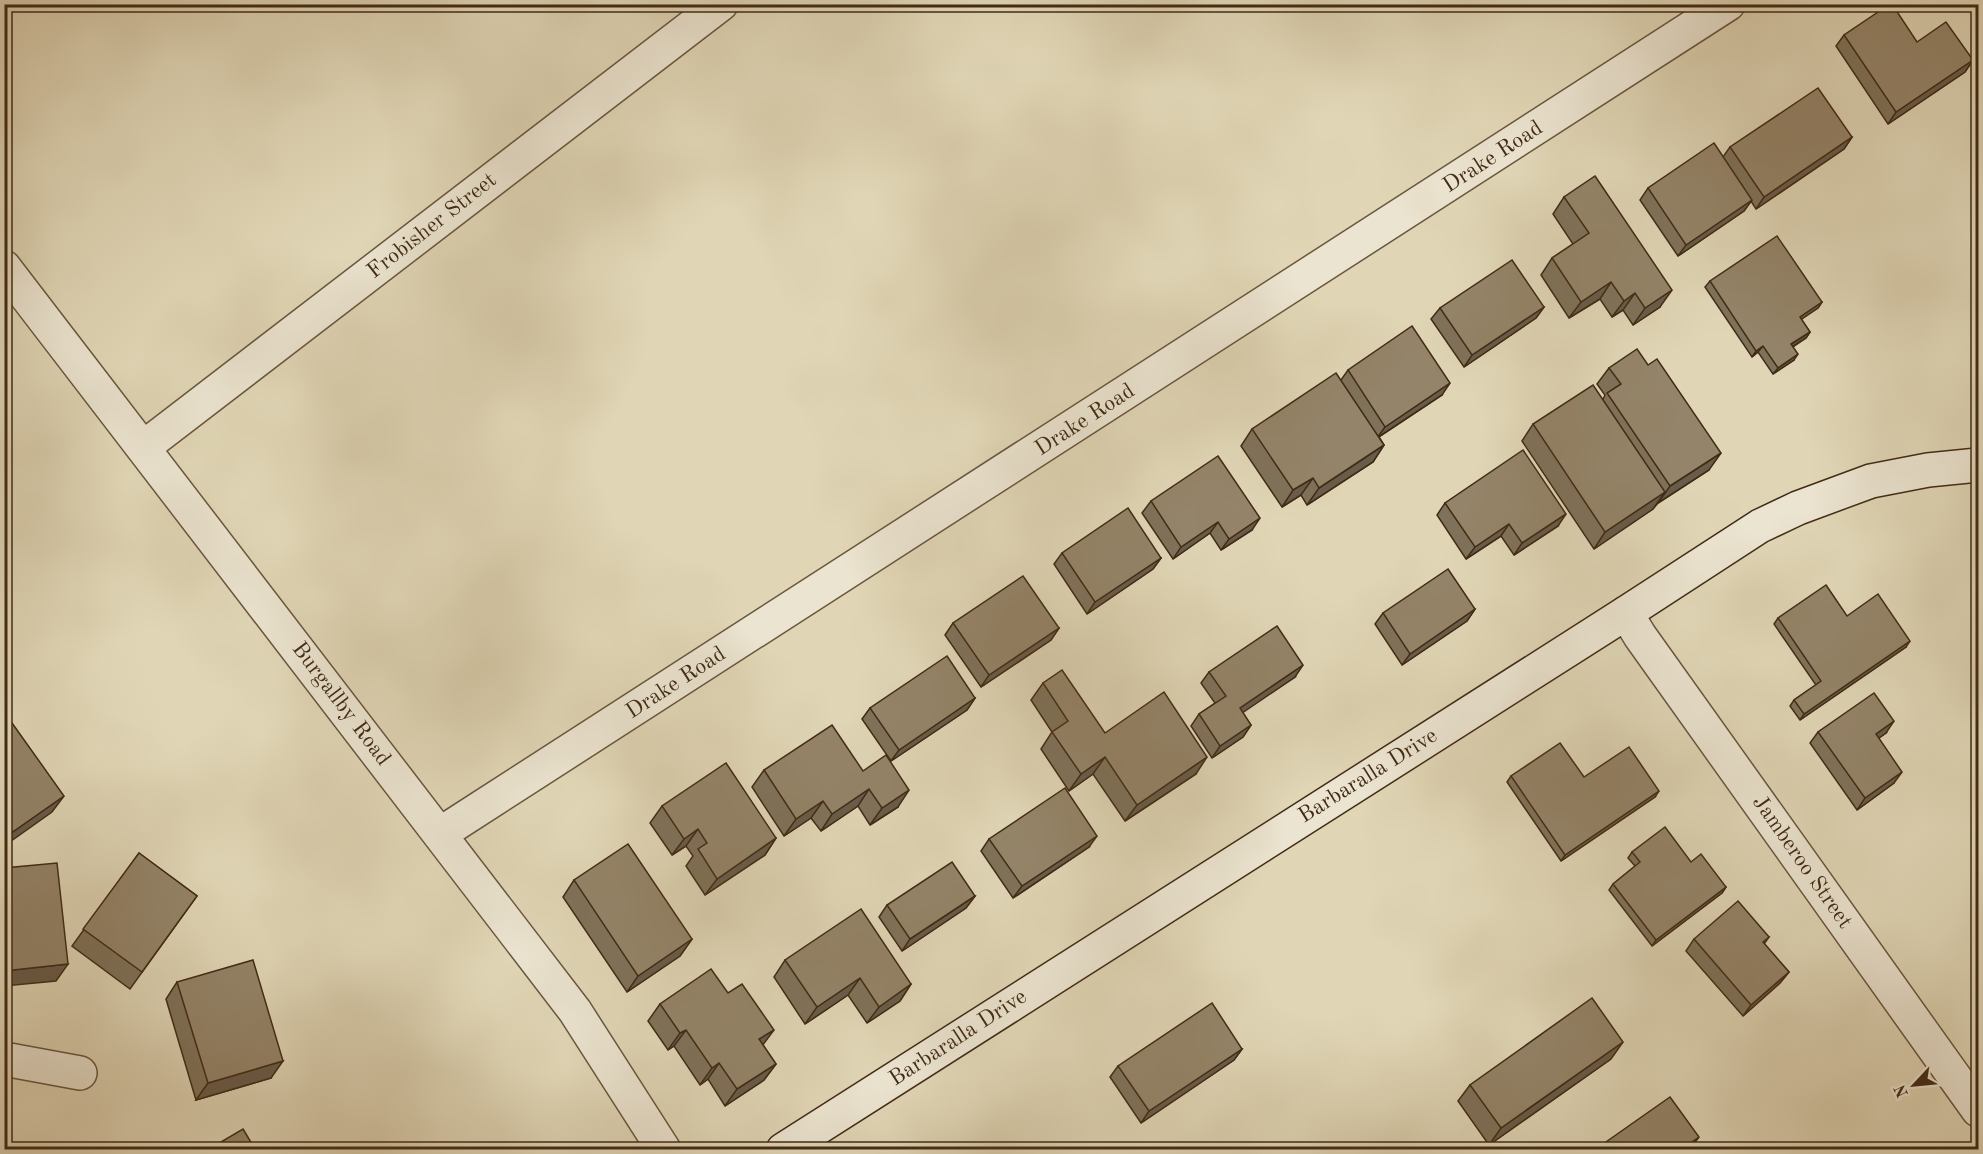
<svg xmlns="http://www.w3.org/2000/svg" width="1983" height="1154" font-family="'Old Standard TT',serif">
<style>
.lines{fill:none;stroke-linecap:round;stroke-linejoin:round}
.street-casing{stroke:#69563e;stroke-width:36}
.secondary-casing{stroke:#412b16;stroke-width:36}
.street{stroke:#ebe4d0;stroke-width:33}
.secondary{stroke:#ebe4d0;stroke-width:33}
.wall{fill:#7f725a;stroke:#412b16;stroke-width:1.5}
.shaded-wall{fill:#685c4a;stroke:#412b16;stroke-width:1.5}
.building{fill:#948469;stroke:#412b16;stroke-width:1.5}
.labels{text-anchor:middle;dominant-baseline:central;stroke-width:4.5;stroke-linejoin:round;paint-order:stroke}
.street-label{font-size:22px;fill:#412b16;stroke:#ebe4d0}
</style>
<rect width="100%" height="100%" fill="#e0d6b6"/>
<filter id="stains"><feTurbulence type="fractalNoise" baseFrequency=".00333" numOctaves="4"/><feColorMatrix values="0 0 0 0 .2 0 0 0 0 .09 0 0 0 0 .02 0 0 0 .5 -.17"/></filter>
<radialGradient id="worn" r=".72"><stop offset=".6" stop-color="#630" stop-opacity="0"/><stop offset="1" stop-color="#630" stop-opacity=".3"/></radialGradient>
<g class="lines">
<defs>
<g id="street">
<path d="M4,267l571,744 89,139"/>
<path d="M144,447l577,-443"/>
<path d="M1626,613l14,23 338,474"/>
<path d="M440,834l1288,-830"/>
<path d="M4,1059l76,14"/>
</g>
<path id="secondary" d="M783,1150l843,-537 134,-87 38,-18 73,-27 57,-11 50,-5"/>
</defs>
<use href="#street" class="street-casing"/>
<use href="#secondary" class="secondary-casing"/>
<use href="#street" class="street"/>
<use href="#secondary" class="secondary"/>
</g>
<g class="wall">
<path d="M1844,35l73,7 56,18 -8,12 -77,52 -52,-78z"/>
<path d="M1852,137l-8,12 -88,60 -5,-8 -7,10 -66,45 -38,-56 8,-12 75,-31 7,-10z"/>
<path d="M1564,197l96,110 -27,18 -10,-15 -11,7 -12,-18 -31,19 -28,-43 11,-17 21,-14 -20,-30z"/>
<path d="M1710,281l112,21 -4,6 -17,11 9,13 -4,6 -13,9 1,13 -21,14 -15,-22 -6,5 -47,-70z"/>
<path d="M1544,307l-8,11 -72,49 -33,-48 9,-11z"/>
<path d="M1648,365l61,105 -51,33 -5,6 -59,40 -72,-108 11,-17 70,-25 2,-4 -8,-11 12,-16z"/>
<path d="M1348,370l94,25 -63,42 5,8 -11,17 -66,43 -6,-10 -19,12 -41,-61 11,-17 89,-49z"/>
<path d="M1151,501l101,29 -31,20 -11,-17 -37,26 -31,-46z"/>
<path d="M1445,503l113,23 -44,29 -13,-19 -35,23 -29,-44z"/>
<path d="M1062,553l99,5 -8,11 -66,45 -33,-50z"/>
<path d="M1475,609l-8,12 -65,44 -27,-41 8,-11z"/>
<path d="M1847,616l59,31 -106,73 -10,-14 4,-6 22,-15 -42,-61 4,-6z"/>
<path d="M953,623l106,5 -8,12 -70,47 -36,-52z"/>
<path d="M1209,672l86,5 -53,35 9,13 -8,12 -31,21 -21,-32 8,-12 16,-11 -14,-20z"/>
<path d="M1043,683l62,50 91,41 -71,47 -32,-47 -24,17 -28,-42 11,-17 -21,-32z"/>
<path d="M975,698l-8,12 -76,51 -29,-42 8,-11z"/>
<path d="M1818,732l68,1 -7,5 15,45 -37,27 -47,-67z"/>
<path d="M764,770l99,1 35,36 -28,18 -12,-19 -37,25 -10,-13 -27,18 -32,-49z"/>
<path d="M1511,776l144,21 -94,64 -54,-79z"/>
<path d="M662,806l114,32 -11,17 -60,40 -19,-29 7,-10 -7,-10 -14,9 -22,-32z"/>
<path d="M989,839l100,8 -76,51 -32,-47z"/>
<path d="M1632,852l59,10 35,25 -4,6 -70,53 -43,-56 4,-6 22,-18 -7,-8z"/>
<path d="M139,853l58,43 -67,93 -58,-43z"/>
<path d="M574,880l118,59 -12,17 -53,36 -64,-95z"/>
<path d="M975,896l-9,12 -64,43 -23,-34 8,-12z"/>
<path d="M1769,937l-5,7 25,28 -9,11 -37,33 -57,-65 8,-12z"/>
<path d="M785,960l126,24 -11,17 -33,22 -19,-28 -43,29 -31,-47z"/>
<path d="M177,982l94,96 -75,22 -30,-101z"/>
<path d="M660,1004l103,41 13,19 -12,16 -39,26 -17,-27 -8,6 -26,-39 -6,4 -20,-29z"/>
<path d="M1242,1049l-8,11 -93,63 -31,-46 8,-11z"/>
<path d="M1611,1059l-122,86 -31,-44 12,-16z"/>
</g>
<g class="shaded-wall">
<path d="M1973,60l-8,12 -77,52 8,-12z"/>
<path d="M1852,137l-8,12 -88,60 8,-12z"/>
<path d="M1752,200l-8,11 -66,45 8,-11z"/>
<path d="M1611,282l-11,17 -31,19 12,-16z"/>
<path d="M1672,290l-12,17 -27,18 12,-17z"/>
<path d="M1635,293l-12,17 -11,7 12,-16z"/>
<path d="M1822,302l-4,6 -22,15 4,-6z"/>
<path d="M1544,307l-8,11 -72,49 8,-12z"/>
<path d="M1810,332l-4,6 -19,12 4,-6z"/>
<path d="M1763,346l-5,6 -6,5 4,-6z"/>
<path d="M1798,354l-4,6 -21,14 5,-6z"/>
<path d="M1450,383l-8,12 -65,43 8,-11z"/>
<path d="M1384,445l-11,17 -66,43 12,-17z"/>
<path d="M1721,453l-12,17 -51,33 12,-17z"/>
<path d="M1313,478l-12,17 -19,12 11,-17z"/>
<path d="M1665,492l-12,17 -59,40 11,-17z"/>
<path d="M1566,514l-8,12 -44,29 8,-12z"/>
<path d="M1260,518l-8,12 -31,20 8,-11z"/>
<path d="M1218,522l-8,11 -37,26 8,-12z"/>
<path d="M1509,524l-8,12 -35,23 9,-12z"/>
<path d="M1161,558l-8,11 -66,45 8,-12z"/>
<path d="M1475,609l-8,12 -65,44 8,-11z"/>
<path d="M1059,628l-8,12 -70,47 8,-12z"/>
<path d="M1910,641l-4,6 -106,73 4,-6z"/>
<path d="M1303,665l-8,12 -63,43 8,-12z"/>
<path d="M975,698l-8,12 -76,51 8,-11z"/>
<path d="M1894,721l-8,12 -18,13 8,-12z"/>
<path d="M1251,725l-8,12 -31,21 8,-12z"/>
<path d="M1105,757l-12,17 -24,17 12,-17z"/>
<path d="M1207,757l-11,17 -71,47 12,-16z"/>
<path d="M1902,772l-8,11 -37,27 8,-12z"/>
<path d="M869,789l-11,17 -37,25 11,-17z"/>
<path d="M909,790l-11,17 -28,18 12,-17z"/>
<path d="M1659,791l-4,6 -94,64 4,-6z"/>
<path d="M64,796l-12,16 -48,34v-8z"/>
<path d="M823,801l-12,17 -27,18 12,-17z"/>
<path d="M698,829l-12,17 -14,9 12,-16z"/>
<path d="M1097,836l-8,11 -76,51 9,-12z"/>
<path d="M776,838l-11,17 -60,40 12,-16z"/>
<path d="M1726,887l-4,6 -70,53 4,-6z"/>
<path d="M975,896l-9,12 -64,43 8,-12z"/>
<path d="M692,939l-12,17 -53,36 11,-16z"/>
<path d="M68,964l-12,17 -52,5v-15z"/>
<path d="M1789,972l-9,11 -37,33 8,-11z"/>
<path d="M860,978l-12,17 -43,29 12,-17z"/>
<path d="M911,984l-11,17 -33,22 12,-16z"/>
<path d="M686,1030l-12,16 -6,4 12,-17z"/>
<path d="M774,1030l-12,16 -3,-7z"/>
<path d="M1623,1042l-12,17 -122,86 12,-17z"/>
<path d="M1242,1049l-8,11 -93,63 8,-12z"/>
<path d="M283,1061l-12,17 -75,22 12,-17z"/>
<path d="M719,1063l-11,16 -8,6 12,-17z"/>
<path d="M776,1064l-12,16 -39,26 12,-17z"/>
<path d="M1699,1137l-9,12h-8z"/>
</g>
<g class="building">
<path d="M1890,4h2l25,38 29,-20 27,38 -77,52 -52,-77z"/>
<path d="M1818,88l34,49 -88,60 -34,-50z"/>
<path d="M1714,143l38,57 -66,45 -38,-57z"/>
<path d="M1595,176l77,114 -27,18 -10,-15 -11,8 -13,-19 -30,20 -29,-44 37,-25 -25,-36z"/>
<path d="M1777,236l45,66 -22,15 10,15 -19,12 7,10 -20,14 -15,-22 -7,5 -46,-70z"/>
<path d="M1512,260l32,47 -72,48 -32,-47z"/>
<path d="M1412,326l38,57 -65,44 -37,-57z"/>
<path d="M1637,349l11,16 9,-6 64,94 -51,33 -63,-93 14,-9 -12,-16z"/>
<path d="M1336,373l48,72 -65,43 -6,-10 -20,12 -41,-61z"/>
<path d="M1593,385l72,107 -60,40 -72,-108z"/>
<path d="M1523,450l43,64 -44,29 -13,-19 -34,23 -30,-44z"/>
<path d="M1218,456l42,62 -31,21 -11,-17 -37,25 -30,-46z"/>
<path d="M1128,508l33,50 -66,44 -33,-49z"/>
<path d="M1448,569l27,40 -65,45 -27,-41z"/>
<path d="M1023,576l36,52 -70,47 -36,-52z"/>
<path d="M1826,585l21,31 31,-22 32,47 -106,73 -10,-14 27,-19 -43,-63z"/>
<path d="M1277,626l26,39 -63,43 11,17 -31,21 -21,-32 27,-18 -17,-24z"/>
<path d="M947,656l28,42 -76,52 -29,-42z"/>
<path d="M1062,670l43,63 59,-41 43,65 -70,48 -32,-48 -24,17 -29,-42 16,-11 -25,-38z"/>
<path d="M1874,693l20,28 -18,13 26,38 -37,26 -47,-66z"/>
<path d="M12,723l52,73 -60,42v-110z"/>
<path d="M832,725l31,46 23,-16 23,35 -27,18 -13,-19 -37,25 -9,-13 -27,18 -32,-49z"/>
<path d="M1560,743l24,34 45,-30 30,44 -94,64 -54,-79z"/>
<path d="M726,763l50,75 -59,41 -19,-30 9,-6 -9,-14 -14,10 -22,-33z"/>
<path d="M1065,788l32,48 -75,50 -33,-47z"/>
<path d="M1665,827l26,35 10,-8 25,33 -70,53 -43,-56 27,-22 -8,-10z"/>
<path d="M628,844l64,95 -54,37 -64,-96z"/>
<path d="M139,853l58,43 -55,76 -59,-43z"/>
<path d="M952,862l23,34 -65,43 -23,-34z"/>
<path d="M57,863l11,101 -64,7v-103z"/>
<path d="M1738,901l31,36 -6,5 26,30 -38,33 -57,-66z"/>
<path d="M861,909l50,75 -32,23 -19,-29 -43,29 -32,-47z"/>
<path d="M253,960l30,101 -75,22 -31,-101z"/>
<path d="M711,969l17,24 14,-9 32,46 -15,9 17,25 -39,25 -18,-26 -7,5 -26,-38 -6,3 -20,-29z"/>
<path d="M1592,998l31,44 -122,86 -31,-43z"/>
<path d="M1212,1003l30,46 -93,62 -31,-45z"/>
<path d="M1670,1097l29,40 -17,12h-86z"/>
<path d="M243,1129l12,20h-46z"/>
</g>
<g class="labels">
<g class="street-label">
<text transform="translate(1493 157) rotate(-33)">Drake Road</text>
<text transform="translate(432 226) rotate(-38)">Frobisher Street</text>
<text transform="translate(1085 420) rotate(-33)">Drake Road</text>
<text transform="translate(676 683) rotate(-33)">Drake Road</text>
<text transform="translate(341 704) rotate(53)">Burgallby Road</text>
<text transform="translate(1368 776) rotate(-32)">Barbaralla Drive</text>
<text transform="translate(1802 862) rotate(55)">Jamberoo Street</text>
<text transform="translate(958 1038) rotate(-33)">Barbaralla Drive</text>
</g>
</g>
<rect width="1983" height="1154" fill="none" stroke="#e0d6b6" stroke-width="24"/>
<rect x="6" y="6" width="1971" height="1142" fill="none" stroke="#412b16" stroke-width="3"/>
<rect x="12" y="12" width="1959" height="1130" fill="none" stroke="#412b16" stroke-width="1.5"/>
<g transform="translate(1914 1085) rotate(244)" stroke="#ebe4d0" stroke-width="4.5" paint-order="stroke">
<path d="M0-4.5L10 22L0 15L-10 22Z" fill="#412b16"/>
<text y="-9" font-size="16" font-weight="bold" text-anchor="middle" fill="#412b16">N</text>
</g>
<rect width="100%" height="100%" filter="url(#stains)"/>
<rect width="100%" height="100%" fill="url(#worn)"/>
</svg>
